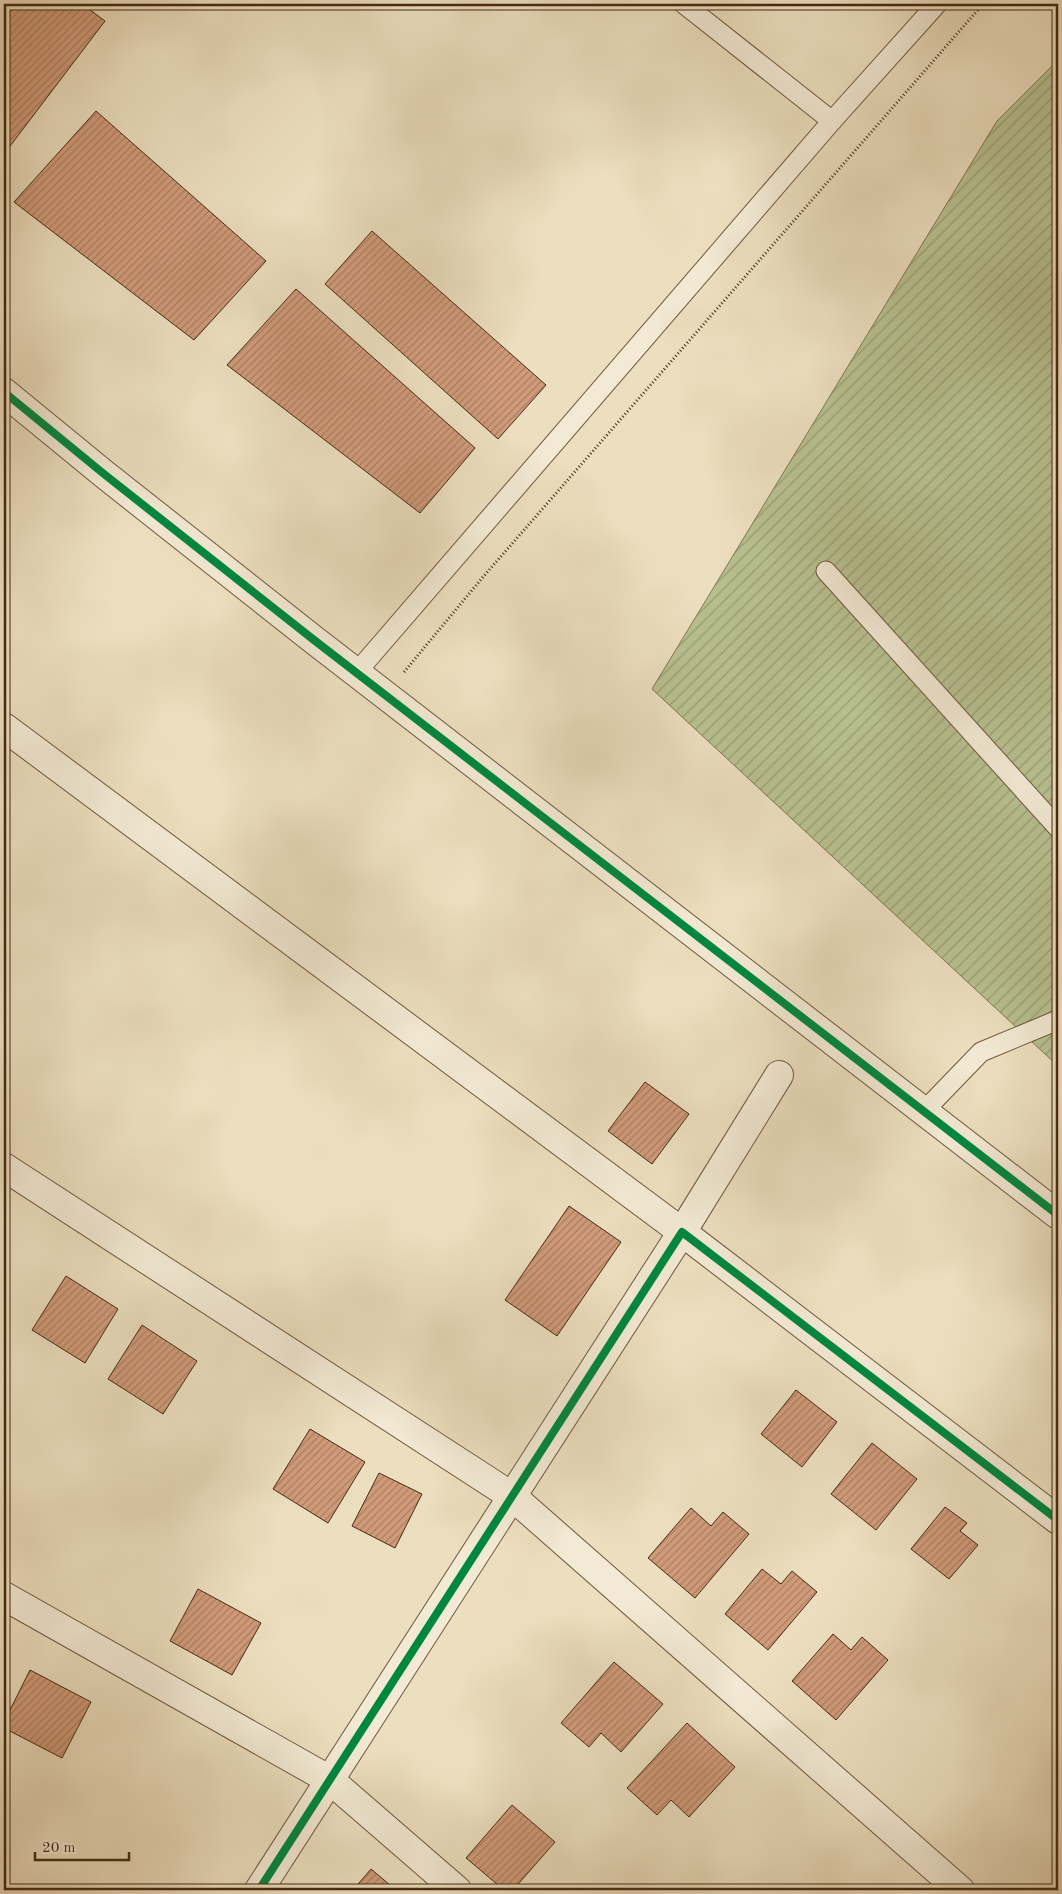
<svg xmlns="http://www.w3.org/2000/svg" width="1062" height="1894" font-family="'Old Standard TT',serif">
<style>
.garden{fill:url(#garden-furrows);stroke:#7f7552}
.building{fill:url(#building-hatch);stroke:#462912}
.lines{fill:none;stroke-linecap:round;stroke-linejoin:round}
.service-casing{stroke:#70563d;stroke-width:21}
.minor-casing{stroke:#70563d;stroke-width:30}
.tertiary-casing{stroke:#70563d;stroke-width:30}
.path{stroke:#462912;stroke-width:3;stroke-dasharray:1 2.5;stroke-linecap:butt}
.service{stroke:#f3ead5;stroke-width:19}
.minor{stroke:#f3ead5;stroke-width:28}
.tertiary{stroke:#f3ead5;stroke-width:28}
.cycleway-casing{stroke:#f3ead5;stroke-width:11}
.cycleway{stroke:#00873e;stroke-width:8}
</style>
<defs>
<pattern id="garden-furrows" width="10" height="10" patternUnits="userSpaceOnUse" patternTransform="scale(1.25)"><rect width="10" height="10" fill="#b8c191"/><path d="M-1 1l2-2M0 10L10 0M9 11l2-2" fill="none" stroke="#979d75"/></pattern>
<pattern id="building-hatch" width="6" height="6" patternUnits="userSpaceOnUse" patternTransform="scale(1.25)"><rect width="6" height="6" fill="#d19b7a"/><path d="M-1 1l2-2M0 6l6-6M5 7l2-2" fill="none" stroke="#ab7e63"/></pattern>
</defs>
<rect width="100%" height="100%" fill="#ecdfbf"/>
<filter id="stains"><feTurbulence type="fractalNoise" baseFrequency=".004" numOctaves="4"/><feColorMatrix values="0 0 0 0 .2 0 0 0 0 .09 0 0 0 0 .02 0 0 0 .5 -.17"/></filter>
<radialGradient id="worn" r=".72"><stop offset=".6" stop-color="#630" stop-opacity="0"/><stop offset="1" stop-color="#630" stop-opacity=".3"/></radialGradient>
<path class="garden" d="M1058,60v1006l-406,-377 345,-568z"/>
<g class="building">
<path d="M4,4h78l23,17 -101,133z"/>
<path d="M96,111l170,150 -72,79 -180,-138z"/>
<path d="M372,231l174,154 -48,54 -173,-155z"/>
<path d="M296,289l179,159 -55,65 -193,-148z"/>
<path d="M645,1082l44,32 -37,50 -44,-33z"/>
<path d="M569,1206l52,36 -64,94 -52,-36z"/>
<path d="M66,1276l52,33 -33,54 -53,-33z"/>
<path d="M142,1325l55,36 -34,53 -55,-35z"/>
<path d="M796,1390l41,32 -35,45 -41,-33z"/>
<path d="M310,1429l55,33 -37,61 -55,-34z"/>
<path d="M872,1443l45,36 -41,51 -45,-36z"/>
<path d="M379,1473l43,21 -27,54 -43,-22z"/>
<path d="M945,1507l22,16 -7,8 18,14 -29,34 -38,-30z"/>
<path d="M691,1508l20,18 12,-14 26,22 -54,64 -47,-40z"/>
<path d="M762,1569l19,15 11,-13 25,21 -49,58 -43,-36z"/>
<path d="M198,1589l63,34 -29,52 -62,-34z"/>
<path d="M833,1634l18,16 11,-13 26,23 -52,60 -44,-39z"/>
<path d="M614,1662l49,42 -42,48 -20,-19 -12,14 -28,-24z"/>
<path d="M30,1670l61,32 -29,56 -58,-30v-6z"/>
<path d="M687,1723l48,44 -46,50 -18,-17 -14,15 -30,-27z"/>
<path d="M512,1805l43,37 -42,48h-9l-38,-32z"/>
<path d="M371,1869l25,21h-43z"/>
</g>
<g class="lines">
<defs>
<g id="service">
<path d="M684,4l148,117"/>
<path d="M826,571l232,257"/>
<path d="M356,673l476,-552 105,-117"/>
<path d="M924,1111l57,-59 77,-32"/>
</g>
<g id="minor">
<path d="M4,727l678,505 97,-157"/>
<path d="M4,1167l509,330 447,393"/>
<path d="M4,1596l326,184 127,110"/>
<path d="M259,1890l423,-658 376,288"/>
</g>
<path id="tertiary" d="M4,392l100,82 210,166 744,575"/>
</defs>
<use href="#service" class="service-casing"/>
<use href="#minor" class="minor-casing"/>
<use href="#tertiary" class="tertiary-casing"/>
<path class="path" d="M404,672l79,-95 500,-573"/>
<use href="#service" class="service"/>
<use href="#minor" class="minor"/>
<use href="#tertiary" class="tertiary"/>
<defs>
<g id="cycleway">
<path d="M4,392l100,82 210,166 744,575"/>
<path d="M259,1890l423,-658 376,288"/>
</g>
</defs>
<use href="#cycleway" class="cycleway-casing"/>
<use href="#cycleway" class="cycleway"/>
</g>
<rect width="1062" height="1894" fill="none" stroke="#ecdfbf" stroke-width="20"/>
<rect x="5" y="5" width="1052" height="1884" fill="none" stroke="#462912" stroke-width="2.5"/>
<rect x="10" y="10" width="1042" height="1874" fill="none" stroke="#462912"/>
<path d="M35 1852v8h94v-8" fill="none" stroke="#462912" stroke-width="2.5"/>
<text x="42" y="1852" font-size="15" fill="#462912" stroke="#f3ead5" stroke-width="4" paint-order="stroke">20 m</text>
<rect width="100%" height="100%" filter="url(#stains)"/>
<rect width="100%" height="100%" fill="url(#worn)"/>
</svg>
